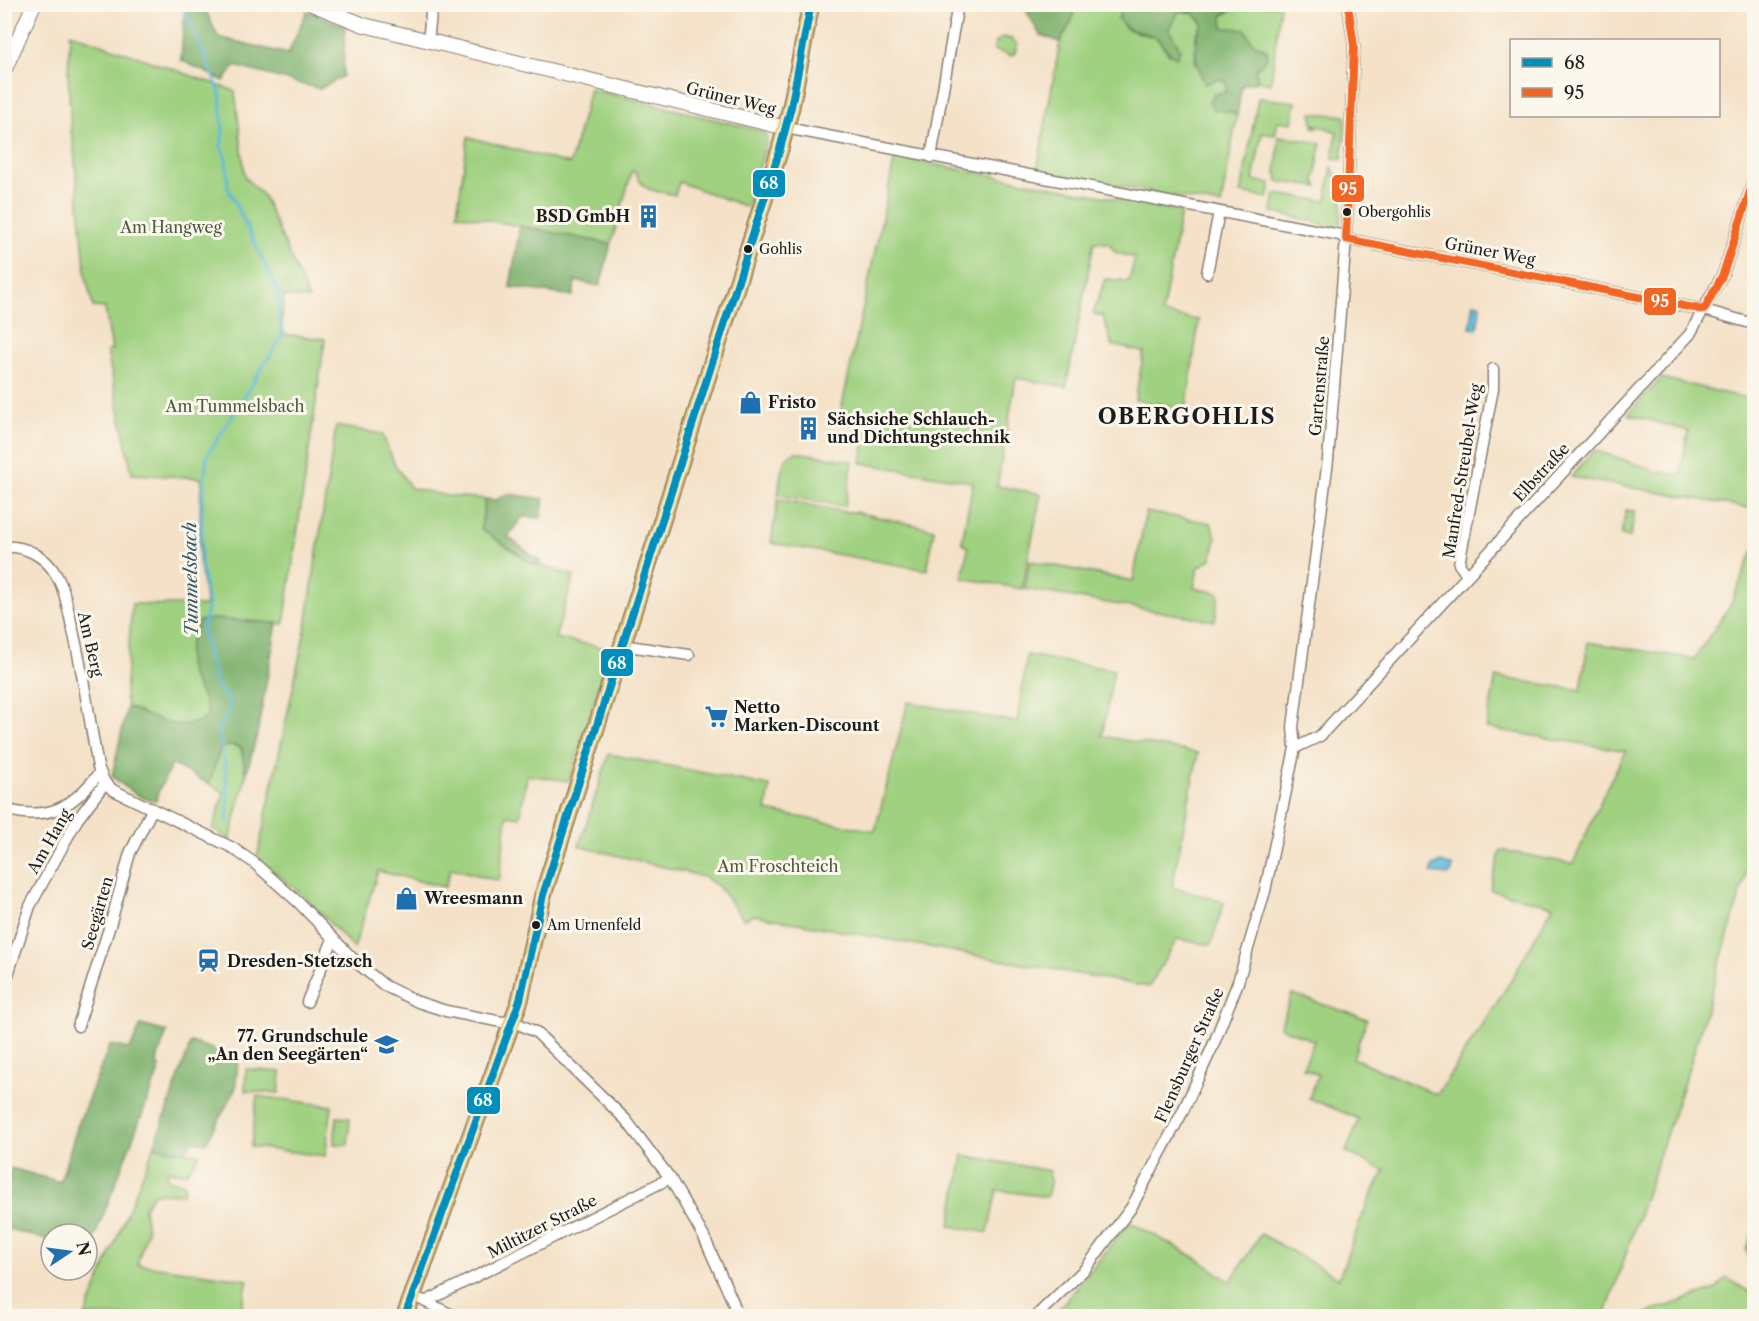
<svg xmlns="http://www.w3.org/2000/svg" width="1759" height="1321" font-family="'Libre Caslon Text',serif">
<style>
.green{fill:#a0d181;stroke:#5e764e;stroke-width:1.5}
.forest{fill:#80b36f;stroke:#4e6846;stroke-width:1.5}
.water{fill:#5cb8da;stroke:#3c6a7b;stroke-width:1.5}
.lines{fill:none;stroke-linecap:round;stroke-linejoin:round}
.stream{stroke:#5cb8da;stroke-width:3}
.minor-casing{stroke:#887e72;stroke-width:13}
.tertiary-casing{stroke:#887e72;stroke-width:16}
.primary-casing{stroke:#887e72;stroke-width:19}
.minor{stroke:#fff;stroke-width:10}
.tertiary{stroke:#fff;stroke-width:14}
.primary{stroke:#f0c469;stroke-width:16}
.bus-1-casing{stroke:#fbf7ec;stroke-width:12}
.bus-2-casing{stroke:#fbf7ec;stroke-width:12}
.bus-1{stroke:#008fba;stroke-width:8}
.bus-2{stroke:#f26522;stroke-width:8}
.bus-dot{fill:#1c1c1c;stroke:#fbf7ec;stroke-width:2}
.labels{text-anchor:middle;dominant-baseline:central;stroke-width:6;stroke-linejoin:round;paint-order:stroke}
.bus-label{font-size:14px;fill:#1c1c1c;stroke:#fbf7ec;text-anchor:start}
.street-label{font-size:16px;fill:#1c1c1c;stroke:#fbf7ec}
.poi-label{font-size:16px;font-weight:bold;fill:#1c1c1c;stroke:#fbf7ec;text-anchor:start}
.park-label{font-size:16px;fill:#4a5b3f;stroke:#fbf7ec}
.water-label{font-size:18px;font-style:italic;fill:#365a68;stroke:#fbf7ec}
.district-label{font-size:22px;font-weight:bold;letter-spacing:1.5px;fill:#1c1c1c;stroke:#fbf7ec}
.line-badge{stroke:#fbf7ec;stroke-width:2}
.badge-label{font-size:16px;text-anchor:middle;font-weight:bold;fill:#fff}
</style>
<rect width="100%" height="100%" fill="#fbf7ec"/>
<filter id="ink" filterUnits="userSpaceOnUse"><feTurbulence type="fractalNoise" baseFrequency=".0167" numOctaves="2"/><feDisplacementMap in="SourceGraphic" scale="12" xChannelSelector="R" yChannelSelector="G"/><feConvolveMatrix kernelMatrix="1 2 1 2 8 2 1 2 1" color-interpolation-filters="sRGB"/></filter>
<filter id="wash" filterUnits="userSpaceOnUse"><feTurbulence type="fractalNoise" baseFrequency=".008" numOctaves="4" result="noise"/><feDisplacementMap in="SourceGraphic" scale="24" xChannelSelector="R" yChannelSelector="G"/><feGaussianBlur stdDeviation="1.35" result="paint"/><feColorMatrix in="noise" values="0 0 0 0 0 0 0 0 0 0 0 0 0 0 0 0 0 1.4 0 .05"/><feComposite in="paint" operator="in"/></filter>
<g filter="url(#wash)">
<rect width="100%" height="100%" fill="#f4e1c7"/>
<g class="green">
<path d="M1075,5h48l-4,14 7,10 31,9 12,16 11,-5 -11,-20 10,-18 14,2 10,10 -7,12 -1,28 23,16 8,3 1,10 -13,2v16l14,1 9,4 -16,90 -184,-34 23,-129 12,-22z"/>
<path d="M1239,5h41l-9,79 -13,-3 -3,-11 12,-13v-7l-44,-22 -1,-12z"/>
<path d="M70,33l165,58 10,86 19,20 45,102 -25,-3 -3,38 44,5 -41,285 -70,-5 -25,51 18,35 1,11c-26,20 -53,2 -81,-9l-2,-12 7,-91 74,2 -7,-47 2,-81 -69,-4 -25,-123 5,-1 -7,-42 -12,-1 -7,-30 -13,-138 -2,-7 -3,-59z"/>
<path d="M1003,37l8,2 6,5 -2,9 -4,3 -17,-6c0,-7 3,-9 9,-13z"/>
<path d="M590,89l172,42 4,5 1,6 -20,65 -68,-25 -4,13c-19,-5 -33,-2 -39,-23l-4,-1 -21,73 -154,-30 11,-77 102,27z"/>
<path d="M1258,98l38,4 -4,21 -14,-2 -3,14 -13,-2 -9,47 18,4 -3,14 -27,-5z"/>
<path d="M1312,113l34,3 -4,44 -9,-2 4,-26 -22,-8 2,4 -4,-1z"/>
<path d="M1279,136l42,7 -6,37 3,7 -41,-6 1,-6 -2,-1z"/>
<path d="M895,157l286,54 -19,103 37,6 -13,89 -51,-9 9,-48 -32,-7 -9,-29 -10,-2 12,-35 24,2 6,-23 -20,-6 -6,-9 -15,-1 -28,145 -50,-9 -19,108 44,8 -19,95 -60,-11 6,-30 -6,-6 11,-60 -112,-19 8,-44 -28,-8z"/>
<path d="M1332,167l11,22 -3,39 -68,-16 3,-18 51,7z"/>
<path d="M1661,378l93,22v109l-183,-32 23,-27 55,18 4,3 27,4 8,-44 -60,-17z"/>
<path d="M336,426l46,8 13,31 16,23 37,8 37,3 -4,30 49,33 44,14 -19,62 56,11 -42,132 -42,-6 -7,42 -13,-2 -8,66 -48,-13 -6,19 -67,-16 -24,77 -50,-52 -47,-38 49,-232z"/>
<path d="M796,452l57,9 -8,45 -67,-11c3,-15 1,-39 18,-43z"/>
<path d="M778,499l67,13h10l79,17 -7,41 -156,-27z"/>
<path d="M1626,510l9,1 -5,26 -9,-2z"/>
<path d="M1146,512l65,11 5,15 -5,21 -13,9 -4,20 25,5 -4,28 -191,-32 6,-28 103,20z"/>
<path d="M1754,548v299l-62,211 -87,258h-554l8,-7 71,-87 68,37 32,23 31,-48 78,44c13,-36 26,-75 46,-107l-39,-19 13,-33 -50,-21 9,-23 -15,-7 11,-27 -34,-14 12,-33 75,25 -14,39 84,37 70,-108 46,-81 -63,-16 11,-40 72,14 34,-77 19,-36 -140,-23 10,-51 85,13 7,-48 106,17 36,-53z"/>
<path d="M1027,655l87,15 -12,66 96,17 -26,134 52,15 -13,43 -34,-6 -28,48 -396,-72 -9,5 -25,-33 -15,-10 -125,-31 30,-92 161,32 -4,25 109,20 33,-129 109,20z"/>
<path d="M230,745l11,2 5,28 -16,65 -17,-11 11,-37 -15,-8 11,-35z"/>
<path d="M246,1069l35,3 -2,21 -34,-2z"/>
<path d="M257,1096l75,10 -7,50 -74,-9z"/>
<path d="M337,1117l13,1 -2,27 -14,-1z"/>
<path d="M154,1147l46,7 -14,19 -19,-2v8l18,5 -2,10 -29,-1 -10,14 3,25 -10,32 111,16 -6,26 -16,10h-141z"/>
<path d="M963,1155l87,16 -1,7 2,1 -4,18 -50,-7 -9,43 -38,-7z"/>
<path d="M1727,1278l27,17v21h-115l77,-27z"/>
</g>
<g class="forest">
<path d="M185,5h18l15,32 70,17 19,-43 38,15 -2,50 -23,13 -85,-23 -11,15 -43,-21z"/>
<path d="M1023,5h52l-3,15 -12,22 -20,-7z"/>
<path d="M1123,5h39l7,4 3,-4h67l-17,11 1,12 22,1 8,14 14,7v7l-12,13 3,11 -16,4 -5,30 -9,-4 -14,-1 -5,-8 5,-8 12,-2v-10l-8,-3 -13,5c-10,-21 -14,-39 -2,-61l-10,-10 -14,-2 -10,18 11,20 -3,8c-13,-5 -12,-14 -21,-19 -16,-10 -24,-1 -38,-19z"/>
<path d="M520,226l91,18 -11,42 -25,-5 -2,15 -63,-9z"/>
<path d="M508,494l36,5 -3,19 -19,-1 -14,20 32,24 -2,4 -8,-3 -49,-33 4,-30 11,1z"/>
<path d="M214,619l63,4 -20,111 -11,41 -5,-28 -11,-2 -10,4 -11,35 -37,-20 -13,26 -3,11c-16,-1 -32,-14 -44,-25l15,-69c27,10 55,29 81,9 -1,-17 -12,-28 -18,-44 -6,-17 1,-36 9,-51z"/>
<path d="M141,1025l26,7 -9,24 -1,9 3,3 -71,184 -2,-1v-17h-36v7l-46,-13v-41l6,-19 49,14 18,-58 32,-79 20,4z"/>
<path d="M191,1042l33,11 14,9 -3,28 -29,53 -15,-2 -5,11 -32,-5z"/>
<path d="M1754,1228v31l-2,2 -6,-11z"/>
</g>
<g class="water">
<path d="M1474,303l7,2 -4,24 -7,-1z"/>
<path d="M1441,862l11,4v6l-4,3 -17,-2 2,-7z"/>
</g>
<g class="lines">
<path class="stream" d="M182,4l38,88 3,38 -2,17 5,12 2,29 50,103 2,31 4,11 -77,123 -5,45 -1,63 7,42 -6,24 14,54 4,7 7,5c6,24 -1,16 -10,33l8,33 3,39 -1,22"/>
</g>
</g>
<g filter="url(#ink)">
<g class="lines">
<defs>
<g id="minor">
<path d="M428,42l4,-38"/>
<path d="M786,128l554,107 6,4 358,71 50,14"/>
<path d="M931,157l27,-153"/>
<path d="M1207,273l12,-61"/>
<path d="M4,547c20,-2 41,9 51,26 9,14 12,32 16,49 12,48 18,96 27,145l7,16 8,7 118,57 22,15 45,40 59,61 28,23 33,16 28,9 56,11 10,-1 24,11 90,88 44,58 34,59 29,65 4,14"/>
<path d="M1467,575l-8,-11 34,-175v-20"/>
<path d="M622,645l67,10"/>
<path d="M1295,748l25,-12 370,-402 33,-60 31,-95"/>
<path d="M4,809c45,13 69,-2 96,-37"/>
<path d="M4,987l26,-81 47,-86 28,-37"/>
<path d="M307,1002l26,-63"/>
<path d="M78,1026l33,-104 19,-69 22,-43"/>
<path d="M422,1300l32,16"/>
<path d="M427,1301l243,-123"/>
<path d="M1036,1316l49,-47 46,-61 51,-95 30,-65 26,-66 27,-91 30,-143 -2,-21 35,-267 18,-221 8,-193 -6,-42"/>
</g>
<g id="tertiary">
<path d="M312,4l52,21 422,103"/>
<path d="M4,71l30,-67"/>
</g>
<path id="primary" d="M405,1316l115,-316 23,-105 237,-746 11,-42 20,-103"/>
</defs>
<use href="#minor" class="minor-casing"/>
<use href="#tertiary" class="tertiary-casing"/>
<use href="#primary" class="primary-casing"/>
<use href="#minor" class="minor"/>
<use href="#tertiary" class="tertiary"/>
<use href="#primary" class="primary"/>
<defs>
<path id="bus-1" d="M405,1316l115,-316 23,-105 237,-746 11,-42 20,-103"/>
<path id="bus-2" d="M1348,4l6,42 -8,193 358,71 19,-36 31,-95"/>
</defs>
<use href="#bus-1" class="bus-1-casing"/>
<use href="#bus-2" class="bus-2-casing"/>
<use href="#bus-1" class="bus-1"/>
<use href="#bus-2" class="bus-2"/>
</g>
</g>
<defs>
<symbol id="building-bare" viewBox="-9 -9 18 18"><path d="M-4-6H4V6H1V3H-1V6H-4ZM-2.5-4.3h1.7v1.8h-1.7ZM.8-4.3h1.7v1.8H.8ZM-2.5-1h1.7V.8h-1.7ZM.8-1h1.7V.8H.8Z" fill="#1f6fb2" stroke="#fbf7ec" stroke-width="2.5" paint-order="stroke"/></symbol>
<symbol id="shop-bare" viewBox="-9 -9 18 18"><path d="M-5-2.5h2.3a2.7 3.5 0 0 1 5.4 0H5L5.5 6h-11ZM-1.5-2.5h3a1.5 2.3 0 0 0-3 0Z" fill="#1f6fb2" stroke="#fbf7ec" stroke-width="2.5" paint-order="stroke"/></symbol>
<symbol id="supermarket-bare" viewBox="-9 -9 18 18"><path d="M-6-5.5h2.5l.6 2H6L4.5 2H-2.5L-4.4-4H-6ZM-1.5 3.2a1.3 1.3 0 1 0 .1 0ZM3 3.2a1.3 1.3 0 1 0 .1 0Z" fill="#1f6fb2" stroke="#fbf7ec" stroke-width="2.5" paint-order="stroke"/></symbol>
<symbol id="station-bare" viewBox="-9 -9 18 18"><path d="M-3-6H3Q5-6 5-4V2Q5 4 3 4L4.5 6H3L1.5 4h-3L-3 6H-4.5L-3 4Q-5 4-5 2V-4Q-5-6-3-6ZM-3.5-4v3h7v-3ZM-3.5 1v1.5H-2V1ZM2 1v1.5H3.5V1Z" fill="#1f6fb2" stroke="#fbf7ec" stroke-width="2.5" paint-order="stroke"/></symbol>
<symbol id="school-bare" viewBox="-9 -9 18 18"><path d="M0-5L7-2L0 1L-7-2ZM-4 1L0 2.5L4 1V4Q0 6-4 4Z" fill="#1f6fb2" stroke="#fbf7ec" stroke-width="2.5" paint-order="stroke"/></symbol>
</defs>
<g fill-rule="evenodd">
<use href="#building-bare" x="632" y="200" width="33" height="33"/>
<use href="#shop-bare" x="734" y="386" width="33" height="33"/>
<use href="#building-bare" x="792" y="412" width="33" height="33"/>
<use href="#supermarket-bare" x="700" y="700" width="33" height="33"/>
<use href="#shop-bare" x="390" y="882" width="33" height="33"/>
<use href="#station-bare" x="192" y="944" width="33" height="33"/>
<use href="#school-bare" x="370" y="1028" width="33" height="33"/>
</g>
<g class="bus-dot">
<circle cx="1347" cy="212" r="5"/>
<circle cx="748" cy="249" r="5"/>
<circle cx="536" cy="925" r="5"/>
</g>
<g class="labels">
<g class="bus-label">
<text x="1358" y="212">Obergohlis</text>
<text x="759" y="249">Gohlis</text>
<text x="547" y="925">Am Urnenfeld</text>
</g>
<g class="street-label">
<text transform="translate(731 98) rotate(14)">Grüner Weg</text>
<text transform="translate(1490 251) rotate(11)">Grüner Weg</text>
<text transform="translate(1319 386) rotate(-85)">Gartenstraße</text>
<text transform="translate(1462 471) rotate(-81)">Manfred-Streubel-Weg</text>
<text transform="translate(1541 472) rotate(-47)">Elbstraße</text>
<text transform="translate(91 644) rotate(77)">Am Berg</text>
<text transform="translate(49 841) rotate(-60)">Am Hang</text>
<text transform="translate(97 913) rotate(-74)">Seegärten</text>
<text transform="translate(1189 1055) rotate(-66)">Flensburger Straße</text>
<text transform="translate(542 1226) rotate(-27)">Miltitzer Straße</text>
</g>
<g class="poi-label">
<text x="630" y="216" text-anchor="end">BSD GmbH</text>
<text x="768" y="402">Fristo</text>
<text x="827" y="419">Sächsiche Schlauch-<tspan x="827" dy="18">und Dichtungstechnik</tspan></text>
<text x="734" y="707">Netto<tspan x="734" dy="18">Marken-Discount</tspan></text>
<text x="424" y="898">Wreesmann</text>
<text x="227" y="961">Dresden-Stetzsch</text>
<text x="368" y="1036" text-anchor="end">77. Grundschule<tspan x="368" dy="18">„An den Seegärten“</tspan></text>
</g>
<g class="park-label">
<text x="171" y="227">Am Hangweg</text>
<text x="235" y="406">Am Tummelsbach</text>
<text x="778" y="866">Am Froschteich</text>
</g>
<g class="water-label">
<text transform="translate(191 579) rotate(-91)">Tummelsbach</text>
</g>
<g class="district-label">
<text x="1187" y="416">OBERGOHLIS</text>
</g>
</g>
<g class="line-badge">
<rect x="752" y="169" width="34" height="29" rx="6" fill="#008fba"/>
<rect x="1331" y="174" width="34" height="29" rx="6" fill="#f26522"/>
<rect x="1643" y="287" width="34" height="29" rx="6" fill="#f26522"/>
<rect x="600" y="648" width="34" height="29" rx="6" fill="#008fba"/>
<rect x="466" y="1086" width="35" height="29" rx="6" fill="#008fba"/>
</g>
<g class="badge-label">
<text x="769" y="189">68</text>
<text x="1348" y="195">95</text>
<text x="1660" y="307">95</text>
<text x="617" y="669">68</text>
<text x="483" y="1106">68</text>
</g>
<rect width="1759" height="1321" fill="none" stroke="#fbf7ec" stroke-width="24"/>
<rect x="1510" y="39" width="210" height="78" fill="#fbf7ec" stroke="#a29f99" stroke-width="1.5"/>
<rect x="1522" y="58" width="30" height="9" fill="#008fba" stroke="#a29f99" stroke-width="1.5"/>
<text x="1564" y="69" font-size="18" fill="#1c1c1c">68</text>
<rect x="1522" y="88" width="30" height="9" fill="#f26522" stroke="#a29f99" stroke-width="1.5"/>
<text x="1564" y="99" font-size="18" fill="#1c1c1c">95</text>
<g transform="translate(69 1252) rotate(77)"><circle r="28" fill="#fbf7ec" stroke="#a29f99" stroke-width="1.5"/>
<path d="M0-4.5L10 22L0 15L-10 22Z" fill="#1f6fb2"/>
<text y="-9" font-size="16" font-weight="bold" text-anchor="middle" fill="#1c1c1c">N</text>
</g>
</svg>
